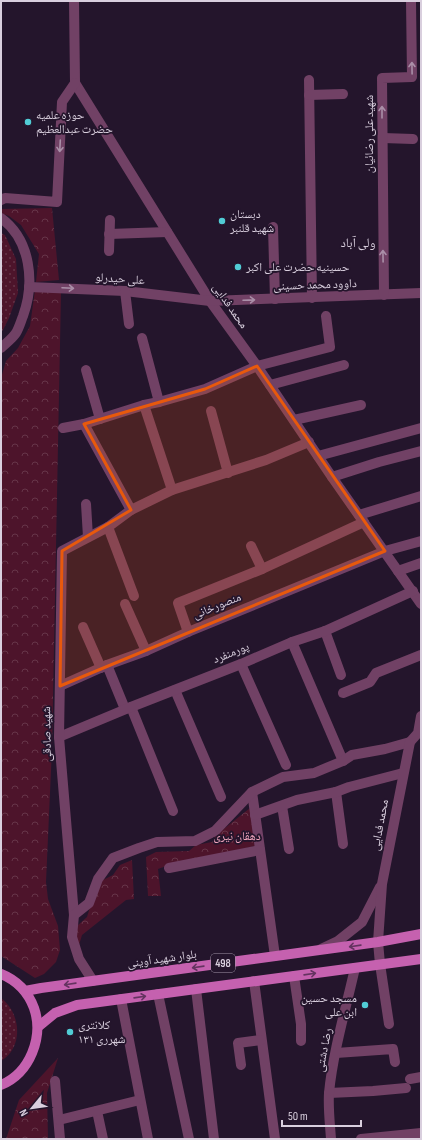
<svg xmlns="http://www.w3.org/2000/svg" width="422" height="1140" font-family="'Sofia Sans Condensed','Noto Naskh Arabic',sans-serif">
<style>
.grass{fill:url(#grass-dots)}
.forest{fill:url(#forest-crowns)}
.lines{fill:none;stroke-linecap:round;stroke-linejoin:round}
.minor{stroke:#714165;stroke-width:10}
.major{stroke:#c561af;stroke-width:10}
.oneway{stroke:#aa8fa8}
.oneway2{stroke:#643360}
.marked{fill:#e8590c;fill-opacity:0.2;stroke:#e8590c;stroke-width:3;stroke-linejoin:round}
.poi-dot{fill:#51ccd5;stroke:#24152c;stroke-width:1.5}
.labels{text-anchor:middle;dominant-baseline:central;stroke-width:3.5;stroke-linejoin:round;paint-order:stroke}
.shield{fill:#24152c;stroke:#a397a9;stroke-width:1}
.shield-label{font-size:11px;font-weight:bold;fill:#d9cfde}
.poi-label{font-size:12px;fill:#d9cfde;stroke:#24152c;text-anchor:start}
.street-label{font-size:12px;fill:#d9cfde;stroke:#24152c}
.park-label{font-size:12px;fill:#f1a5bd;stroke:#24152c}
.neighbourhood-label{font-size:13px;fill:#d9cfde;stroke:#24152c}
</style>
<defs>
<pattern id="grass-dots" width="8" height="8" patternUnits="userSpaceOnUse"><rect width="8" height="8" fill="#4d142b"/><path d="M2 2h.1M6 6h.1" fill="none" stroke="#663549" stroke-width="1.8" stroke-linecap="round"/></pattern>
<pattern id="forest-crowns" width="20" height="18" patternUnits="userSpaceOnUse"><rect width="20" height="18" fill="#4d142b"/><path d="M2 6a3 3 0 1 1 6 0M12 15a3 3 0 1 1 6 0" fill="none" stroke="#663549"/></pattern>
</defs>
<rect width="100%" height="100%" fill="#24152c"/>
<g class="grass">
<path d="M1,233l4,2 11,24 2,34 -9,25 -6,12 -2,2z"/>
<path d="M1,998c20,15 23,49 0,63z"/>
</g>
<g class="forest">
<path d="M52,208l7,72 -23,2 3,-28 -18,-29 -12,-9 -8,-3v-4z"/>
<path d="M35,290l26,3 -9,455 -6,134 2,17 10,27 2,24 -4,12 -12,12 -9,4 -34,-22v-578l5,-17 12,-13 12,-22z"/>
<path d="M250,808l5,38 -89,20 -8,3 3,27h-13l-2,-39 10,-5 33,-1 7,-6 16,-3 3,-6z"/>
<path d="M132,860l2,39 -8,1 -44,35 -3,10 -4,-9 2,-10 10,-9 4,-13 10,-23 12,-6 7,-10z"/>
<path d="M58,1058l-11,35 1,46h-42l13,-39z"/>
</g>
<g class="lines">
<g class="minor">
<path d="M74,1l1,82 135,218 47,65 75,111 89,127"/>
<path d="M309,80l3,218"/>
<path d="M309,95l34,-1"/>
<path d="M383,138l30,1"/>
<path d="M1,200l4,-2 52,4 5,-100 13,-19"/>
<path d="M1,218c30,22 34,65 22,98 -2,5 -4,12 -7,17 -4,6 -10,10 -15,15"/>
<path d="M273,227l2,72"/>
<path d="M109,234l58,-2"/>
<path d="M109,251l1,-31"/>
<path d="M29,287l96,4 85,10 211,-8"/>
<path d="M125,291l4,33"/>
<path d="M384,295l-2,-217 30,-1 -1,-76"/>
<path d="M142,338l17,64"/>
<path d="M86,370l14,49"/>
<path d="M270,385l74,-20"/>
<path d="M144,405l28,85"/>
<path d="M211,411l17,62"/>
<path d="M294,420l67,-15"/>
<path d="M84,424l47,86"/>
<path d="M63,428l21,-4 60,-19 15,-3 46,-13 52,-23 73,-19 -4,-31"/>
<path d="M318,456l103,-28"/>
<path d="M332,477l47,-15 42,-11"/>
<path d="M86,504l2,33"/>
<path d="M359,515l62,-19"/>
<path d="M108,527l26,69"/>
<path d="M251,546l11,23"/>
<path d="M398,571l23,-8"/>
<path d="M125,604l21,47"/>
<path d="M83,627l18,41"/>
<path d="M325,631l16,44"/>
<path d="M188,632l-10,-29 84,-34 102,-47"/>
<path d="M292,642l51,119"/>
<path d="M241,664l45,101"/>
<path d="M107,665l18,44"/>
<path d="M60,686l47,-21 39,-14 42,-19 197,-81 36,-10"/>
<path d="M175,690l46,107"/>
<path d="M343,693l27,-11 6,-9 45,-18"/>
<path d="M131,707l42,104"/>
<path d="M59,737l72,-30 110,-43 51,-22 33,-11 88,-40"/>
<path d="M252,792l23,164"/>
<path d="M336,792l7,52"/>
<path d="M282,806l7,43"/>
<path d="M255,815l42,-15 39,-8 13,-5 54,-14"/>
<path d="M169,868l91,-18"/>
<path d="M74,915l-15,-178 3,-186 46,-24 23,-17 41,-20 94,-30 43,-18"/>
<path d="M321,949l17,-8 24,-19 18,-35"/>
<path d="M294,976l7,48v17"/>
<path d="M93,981l-14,-22 -7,-22 2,-22 15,-12 9,-24 15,-21 26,-10 18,-6 38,-1 20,-10 37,-39 31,-15 31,-4 29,-12 9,-6 33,-6 25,-7"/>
<path d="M254,981l21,158"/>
<path d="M196,989l18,150"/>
<path d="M158,994l31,145"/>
<path d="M121,999l27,140"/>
<path d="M389,1024l-9,-60 -2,-22 4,-58 28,-142 8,-9 3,-17"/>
<path d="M336,1053l57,-4 2,13"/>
<path d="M241,1065l-3,-22 23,-3"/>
<path d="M410,1079l11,-2"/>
<path d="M55,1081l5,58"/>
<path d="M329,1093l44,-2 33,-3"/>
<path d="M97,1111l6,28"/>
<path d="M59,1120l81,-20"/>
<path d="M331,1139c-1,-15 -3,-31 -2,-46 4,-41 17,-85 26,-125"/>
<path d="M361,1139l60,-6"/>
</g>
<g class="major">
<path d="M1,974c15,6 27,18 33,34 10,29 -4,65 -33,77"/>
<path d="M25,991l16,-3 337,-46 43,-8"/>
<path d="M38,1027l17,-14 22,-8 344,-46"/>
</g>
</g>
<defs><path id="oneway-shaft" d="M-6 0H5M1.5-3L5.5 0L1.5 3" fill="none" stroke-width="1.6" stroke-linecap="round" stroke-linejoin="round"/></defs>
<g class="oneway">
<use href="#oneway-shaft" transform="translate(412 68) rotate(-91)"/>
<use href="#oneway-shaft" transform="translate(382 112) rotate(-90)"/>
<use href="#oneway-shaft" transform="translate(60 146) rotate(93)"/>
<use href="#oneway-shaft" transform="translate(383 256) rotate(-91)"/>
<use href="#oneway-shaft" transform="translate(68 288) rotate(3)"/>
<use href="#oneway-shaft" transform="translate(249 300) rotate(-2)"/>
</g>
<g class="oneway2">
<use href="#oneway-shaft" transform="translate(355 946) rotate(172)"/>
<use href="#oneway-shaft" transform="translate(198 967) rotate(172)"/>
<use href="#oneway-shaft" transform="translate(310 974) rotate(-8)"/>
<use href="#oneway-shaft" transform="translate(70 984) rotate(172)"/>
<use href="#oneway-shaft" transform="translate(140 997) rotate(-8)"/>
</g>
<path class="marked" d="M257,366l128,185 -325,135 2,-135 69,-41 -47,-86 121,-35z"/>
<g class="poi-dot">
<circle cx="28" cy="122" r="4"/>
<circle cx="222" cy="221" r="4"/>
<circle cx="238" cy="267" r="4"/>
<circle cx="365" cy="1005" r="4"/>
<circle cx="70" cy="1032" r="4"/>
</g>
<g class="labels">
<rect class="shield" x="211" y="954" width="24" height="18" rx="3"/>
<g class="shield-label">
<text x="223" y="963">498</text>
</g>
<g class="poi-label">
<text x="36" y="115">حوزه علمیه<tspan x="36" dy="14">حضرت عبدالعظیم</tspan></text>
<text x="230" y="214">دبستان<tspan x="230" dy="14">شهید قلنبر</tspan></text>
<text x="246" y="267">حسینیه حضرت علی اکبر</text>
<text x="357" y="998" text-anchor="end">مسجد حسین<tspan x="357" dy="14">ابن علی</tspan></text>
<text x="78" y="1025">کلانتری<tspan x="78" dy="14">۱۳۱ شهرری</tspan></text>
</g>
<g class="street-label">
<text transform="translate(369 134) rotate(-90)">شهید علی رضائیان</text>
<text transform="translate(120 279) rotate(4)">علی حیدرلو</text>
<text transform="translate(315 285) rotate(-2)">داوود محمد حسینی</text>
<text transform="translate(230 306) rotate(55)">محمد فدایی</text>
<text transform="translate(217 606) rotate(-22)">منصورخانی</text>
<text transform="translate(231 653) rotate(-22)">پورمنفرد</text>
<text transform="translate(47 734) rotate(-91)">شهید صادقی</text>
<text transform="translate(380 825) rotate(-79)">محمد فدایی</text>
<text transform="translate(162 959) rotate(-8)">بلوار شهید آوینی</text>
<text transform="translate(324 1050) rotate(-79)">رضا دشتی</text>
</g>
<g class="park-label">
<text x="237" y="836">دهقان نیری</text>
</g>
<g class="neighbourhood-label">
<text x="358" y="243">ولی آباد</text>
</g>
</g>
<rect width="422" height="1140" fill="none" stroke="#d9cfde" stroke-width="4"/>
<g transform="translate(32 1108) rotate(241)" stroke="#24152c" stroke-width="3" paint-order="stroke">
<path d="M0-3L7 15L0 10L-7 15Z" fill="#d9cfde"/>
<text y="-6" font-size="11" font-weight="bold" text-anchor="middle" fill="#d9cfde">N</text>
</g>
<path d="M282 1120v6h79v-6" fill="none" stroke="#d9cfde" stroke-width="2"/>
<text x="288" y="1120" font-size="12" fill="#d9cfde" stroke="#24152c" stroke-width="3" paint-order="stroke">50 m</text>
</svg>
